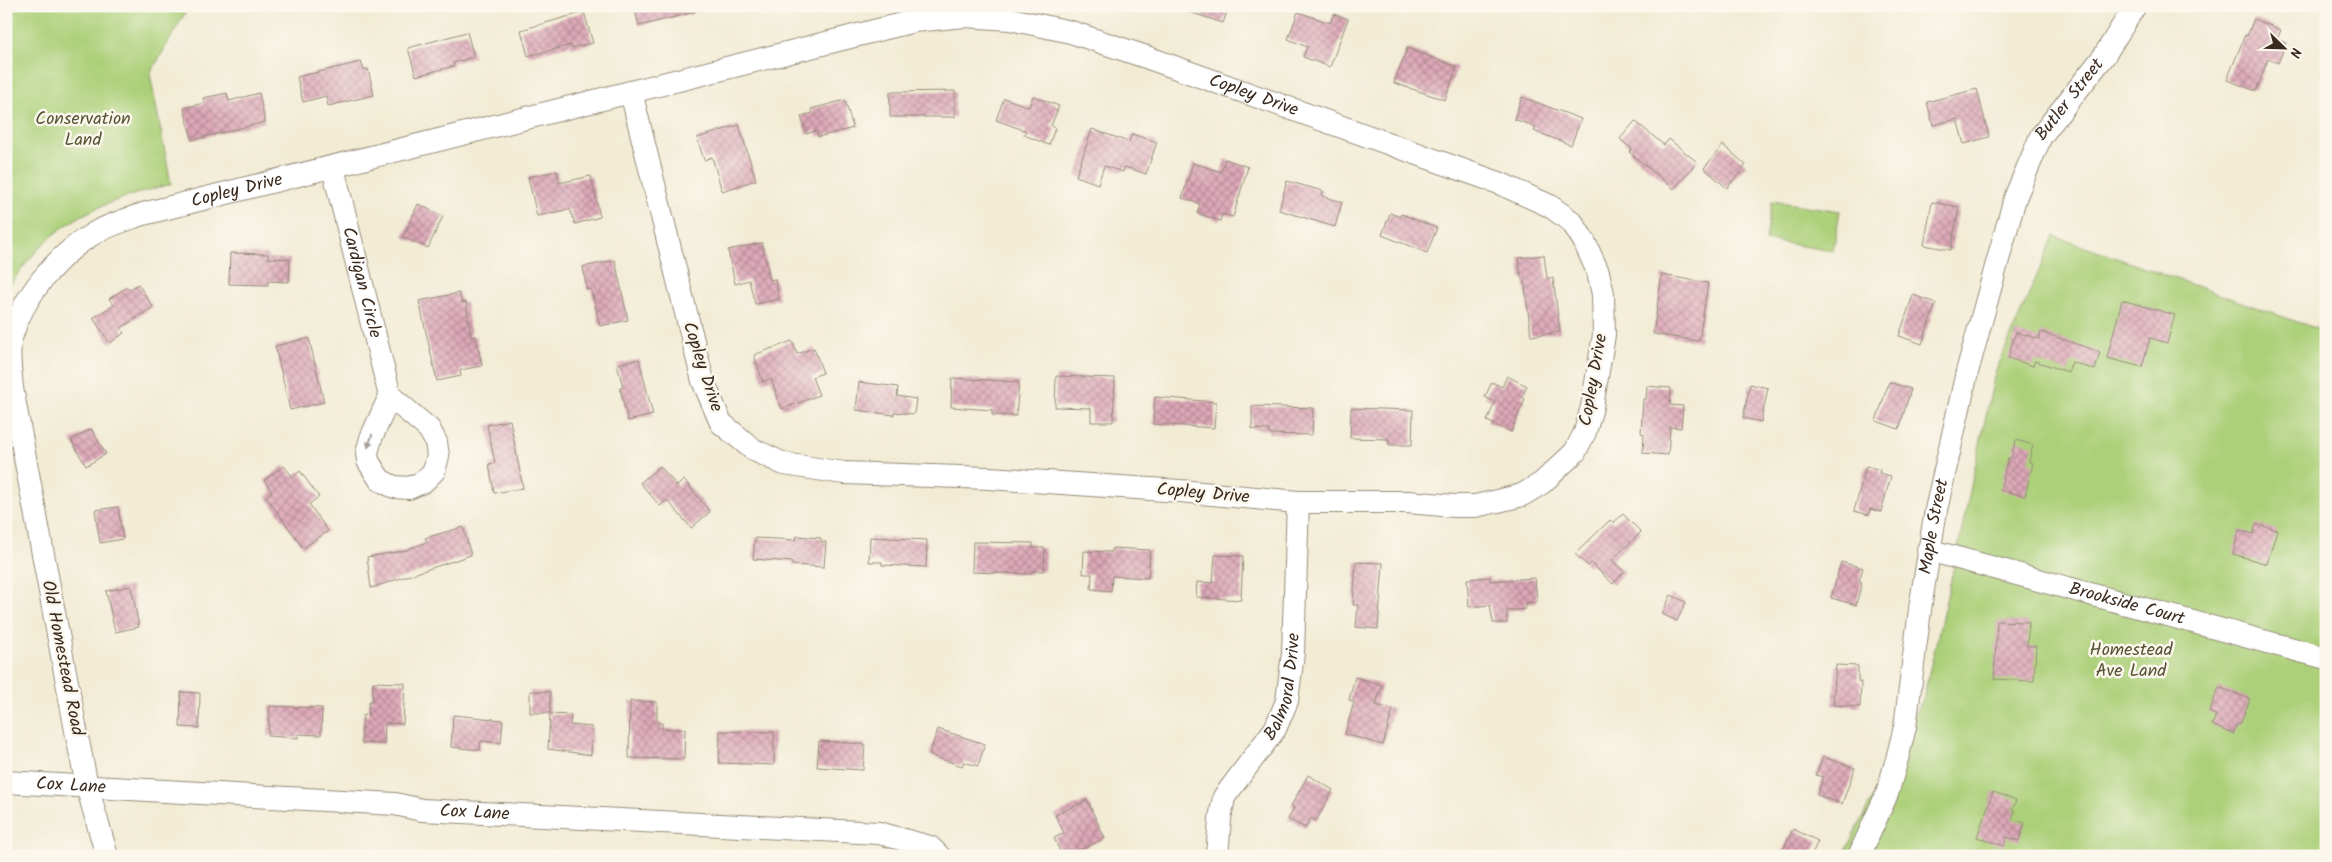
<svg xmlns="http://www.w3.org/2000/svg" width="2332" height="862" font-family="Kalam,sans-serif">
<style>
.park{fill:#acd079;stroke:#747d4c}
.building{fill:url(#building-cross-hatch)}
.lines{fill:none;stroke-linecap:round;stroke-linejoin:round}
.minor-casing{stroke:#968b7a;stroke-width:24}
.minor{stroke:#fff;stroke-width:22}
.oneway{fill:#a79f9a}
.labels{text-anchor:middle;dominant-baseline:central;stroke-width:5;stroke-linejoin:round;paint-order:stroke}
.street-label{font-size:18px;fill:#3b2a1e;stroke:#fbf7ec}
.park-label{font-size:18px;fill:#575435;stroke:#fbf7ec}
</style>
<defs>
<pattern id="building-cross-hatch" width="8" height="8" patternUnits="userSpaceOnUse" patternTransform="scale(1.25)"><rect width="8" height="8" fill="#dda7b8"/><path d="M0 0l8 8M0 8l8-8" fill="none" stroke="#b48895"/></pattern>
</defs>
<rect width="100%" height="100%" fill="#fbf7ec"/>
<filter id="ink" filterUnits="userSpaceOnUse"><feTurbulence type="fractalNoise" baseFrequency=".02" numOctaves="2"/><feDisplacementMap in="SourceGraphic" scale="10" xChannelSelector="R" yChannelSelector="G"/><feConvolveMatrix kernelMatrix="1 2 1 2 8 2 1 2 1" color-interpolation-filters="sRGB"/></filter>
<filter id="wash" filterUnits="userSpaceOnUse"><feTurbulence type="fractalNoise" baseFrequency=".0096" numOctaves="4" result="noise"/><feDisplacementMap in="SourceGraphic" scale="20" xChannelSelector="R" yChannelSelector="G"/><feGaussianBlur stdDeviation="1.12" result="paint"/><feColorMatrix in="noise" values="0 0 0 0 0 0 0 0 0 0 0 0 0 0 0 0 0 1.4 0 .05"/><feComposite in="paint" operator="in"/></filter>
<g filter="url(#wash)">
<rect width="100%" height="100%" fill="#f2ecd5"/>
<g class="park">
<path d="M6,6h183l-39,68 21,110c-78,21 -120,36 -165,108z"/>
<path d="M1772,201l68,10 -7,40 -67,-11z"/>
<path d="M2054,236l272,96v524h-483l80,-157 32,-137 40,-189z"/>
</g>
<g id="blocks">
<g class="building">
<path d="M634,6h61v6l-56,14z"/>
<path d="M1181,6h48l-6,17 -43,-14z"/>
<path d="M584,12l9,31 -21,5 -1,-3 -43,11 -7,-26z"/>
<path d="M1298,12l32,11 4,-9 14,5 -18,48 -27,-10 4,-10 -19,-8z"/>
<path d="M2254,19l27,11 -4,9 9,4 -8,20 -10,-4 -12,32 -29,-11 18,-45 2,1z"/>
<path d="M467,32l7,25 -21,6 1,3 -38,10 -8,-28z"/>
<path d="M1407,48l50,19 -12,33 -51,-17z"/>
<path d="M361,62l3,8 4,-1 6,26 -46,11 -2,-10 -23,6 -6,-25z"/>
<path d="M1977,89l12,48 -25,7 -7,-25 -24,6 -6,-23z"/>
<path d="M955,91v26h-65v-25z"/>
<path d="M227,93l2,8 30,-8 6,29 -73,18 -8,-32 20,-5 -1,-5z"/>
<path d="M1033,96l26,10 -8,20 4,2 -6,17 -25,-10 2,-4 -30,-11 8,-22 25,9z"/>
<path d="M1522,97l59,22 -10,26 -37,-14 2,-4 -22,-8z"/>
<path d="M845,100l8,28 -35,9 -2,-6 -10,3 -5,-18 12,-3 -2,-4z"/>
<path d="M1635,121l29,24 5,-6 28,23 -23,27 -45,-37 3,-3 -12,-10z"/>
<path d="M739,125l17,55 -34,11 -10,-34 -8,3 -7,-22z"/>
<path d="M1092,129l37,13 3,-8 25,8 -11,32 -21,-7 -2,5 -19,-6 -6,18 -22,-8z"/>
<path d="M1723,145l23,20 -19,23 -23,-20z"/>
<path d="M1225,159l23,8 -15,50 -11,-3 -2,7 -23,-8 3,-9 -18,-6 11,-35 28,9z"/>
<path d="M557,171l2,12 32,-7 9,41 -25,7 -5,-15 -33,7 -9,-39z"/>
<path d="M1287,181l36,10 -1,5 20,6 -7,25 -56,-17z"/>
<path d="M1932,202l27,5 -8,43 -27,-5z"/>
<path d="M418,204l25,12 -15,32 -25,-11z"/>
<path d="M1390,213l10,4 1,-3 36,14 -10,25 -45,-18z"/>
<path d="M762,243l8,37 5,-1 4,20 -24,5 -6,-24 -14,4 -7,-34z"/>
<path d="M230,253l38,1v4l22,1 -1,23 -21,-1v4l-39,-1z"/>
<path d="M1544,255l3,23h6l7,54 -29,4 -7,-58h-3l-2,-20z"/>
<path d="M615,260l13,60 -28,6 -9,-37 -4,1 -4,-23z"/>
<path d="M1662,275l46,8 -9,58 -46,-7z"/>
<path d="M138,284l15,23 -32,21 3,5 -14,10 -17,-25 21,-13 -5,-6 18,-12 2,3z"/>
<path d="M459,293l3,10 4,-1 5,35 5,-1 6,30 -22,4 1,6 -24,5 -18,-80z"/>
<path d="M1913,295l23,8 -14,41 -23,-8z"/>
<path d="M2122,300l53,15 -8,28 -17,-5 -8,29 -35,-9z"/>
<path d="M2016,332l23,7 2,-7 59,20 -5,18 -23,-8 -4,10 -33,-11 -2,5 -25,-8z"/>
<path d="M309,338l15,64 -34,8 -15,-64z"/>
<path d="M792,341l5,13 17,-6 9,25 -11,4 7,18 -37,14 -11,-30 -8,3 -9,-27z"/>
<path d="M639,359l14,56 -25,6 -8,-33 3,-1 -6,-23z"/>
<path d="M1056,376l59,2 -2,44h-22v-14l-36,-1z"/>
<path d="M1507,376l20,10 -5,11 3,2 -14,33 -24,-11 8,-19 -10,-5 7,-15 10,5z"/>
<path d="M952,378l67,4 -3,34 -24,-1v-5l-41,-3z"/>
<path d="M859,382l39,5 -1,9 19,3 -2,15 -20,-2v3l-38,-5z"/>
<path d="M1889,382l22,7 -12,40 -23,-8z"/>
<path d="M1750,384l18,4 -7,34 -18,-4z"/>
<path d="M1647,386l24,2 -1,17 13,1 -2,22 -11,-1 -2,28 -25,-2 1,-19 -3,-1 2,-34h3z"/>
<path d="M1155,397l61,5 -2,26 -61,-4z"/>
<path d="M1252,406l61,2 -1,27 -43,-1v-4l-17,-1z"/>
<path d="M1351,408l62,2 -1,35h-23v-6l-39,-1z"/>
<path d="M510,420l13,68 -29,5 -5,-29 6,-1 -8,-38z"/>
<path d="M91,429l15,25 -20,12 -15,-26z"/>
<path d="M2016,440l17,5 -4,17 4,1 -8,33 -25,-6 8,-32h3z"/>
<path d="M284,466l9,11 7,-6 19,26 -10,7 19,27 -25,17 -37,-52 6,-4 -8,-12z"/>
<path d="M660,466l17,20 7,-6 26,32 -19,16 -24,-28 -7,6 -20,-23z"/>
<path d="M1866,466l14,4 -1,3 12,3 -10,36 -11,-3 -1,6 -15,-4z"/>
<path d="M118,507l5,32 -23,4 -5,-33z"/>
<path d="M1623,514l18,18 -29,28 12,12 -11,12 -22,-21 -3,3 -13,-12 35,-34 3,3z"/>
<path d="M2256,524l21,6 -10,34 -34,-10 6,-24 14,4z"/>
<path d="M463,527l8,28 -100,33 -4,-31 36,-6 24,-9 -2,-4z"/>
<path d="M797,536l24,2v4h5l-2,25 -32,-2v-3l-39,-3 2,-21 41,2z"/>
<path d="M870,537l57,3 -1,27 -44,-2v-3h-13z"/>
<path d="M973,542l60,1v5h12l-1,23h-13v3l-59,-2z"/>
<path d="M1112,548l38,2 -2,28 -36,-2 -1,15 -20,-2 1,-15h-9l1,-23 28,1z"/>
<path d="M1215,555l28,1 -2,44 -45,-3 1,-15 16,1z"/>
<path d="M1356,562l27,1 -5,66 -22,-2 2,-22h-5z"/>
<path d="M1841,562l22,6 -4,13 3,1 -6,23 -25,-7z"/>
<path d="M1490,577v4l45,-3 2,24 -12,1v6l-18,2v12h-14l-3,-18 -21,2 -2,-28z"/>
<path d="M131,586l8,41 -24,5 -9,-41z"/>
<path d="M1671,595l15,7 -9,19 -15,-7z"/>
<path d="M1997,621l32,1 -2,24h9l-2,35 -40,-2z"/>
<path d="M1836,665l22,1v15l3,1 -1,25 -27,-2z"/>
<path d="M1355,677l27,8 -6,20 17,4 -10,36 -38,-11 9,-32 -5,-2z"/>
<path d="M373,682l32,1 -2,41 -18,-1 -1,21 -23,-1 2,-28 5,1 1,-15h3z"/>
<path d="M2219,687l31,12 -10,26 -3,-1 -4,10 -21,-9 4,-10 -7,-3z"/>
<path d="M530,691l20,1v21h-20z"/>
<path d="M181,692l19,1 -1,35 -19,-1z"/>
<path d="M630,701l27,1v21h5v6h23l-1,30 -55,-1z"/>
<path d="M270,706l52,2 -1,27 -23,-1v4l-30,-2z"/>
<path d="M550,714l21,1 -1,10 22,2 -1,28 -43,-6z"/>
<path d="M453,715l50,5 -2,23 -20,-2 -1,9 -29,-3z"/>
<path d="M938,729l47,15 -7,22 -14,-4 -2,4 -33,-11z"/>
<path d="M720,731l54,1v33l-55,-2z"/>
<path d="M819,741l46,3 -2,26 -46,-3z"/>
<path d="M1823,757l32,11 -13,36 -25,-9 6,-18 -7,-2z"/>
<path d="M1308,775l25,15 -17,31 -5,-3 -6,10 -17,-9 6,-11 -3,-2z"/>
<path d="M1993,792l23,8 -4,11h3l-3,8 13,4 -6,18 -12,-4 -3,9 -27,-9z"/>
<path d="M1087,800l18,38 -37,18h-6l-8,-18 10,-5 -9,-18z"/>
<path d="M1793,829l25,12 -7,15h-31z"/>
</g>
</g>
</g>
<g filter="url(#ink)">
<use href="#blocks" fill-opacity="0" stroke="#968b7a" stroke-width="1"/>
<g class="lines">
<defs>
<g id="minor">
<path id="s1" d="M333,168l57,228 39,33 7,13 2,14 -4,15 -11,11 -14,6 -15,-1 -14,-7 -12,-19 -1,-8 4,-15 19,-42"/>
<path id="s2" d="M1928,550l398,108"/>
<path id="s3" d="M6,782l389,22 27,6 457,23 51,14 9,9"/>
<path id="s4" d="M107,856l-20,-70 -10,-50 -65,-348c-1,-16 -5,-34 -1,-50 11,-40 46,-83 82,-104 15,-9 33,-14 50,-20l771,-193 50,-5 46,3 61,13 75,25 353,126 51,23 22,16 12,19 14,31 5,22 1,41 -12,72 -7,25 -10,20 -33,31 -20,12 -24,6 -23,5h-21l-46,-4h-110l-118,-11 -191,-13 -145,-5 -60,-9 -30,-14 -33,-27 -18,-42 -72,-289"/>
<path id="s5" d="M1217,856l3,-37 4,-22 51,-68 12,-28 6,-48 5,-151"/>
<path id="s6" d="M1859,856l28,-62 10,-35 8,-32 16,-125 15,-92 31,-138 48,-174 26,-62 63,-80 31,-50"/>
</g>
</defs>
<use href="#minor" class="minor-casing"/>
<use href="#minor" class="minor"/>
</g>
<defs><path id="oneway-solid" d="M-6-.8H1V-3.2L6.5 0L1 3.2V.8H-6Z" transform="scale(1.25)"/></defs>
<use class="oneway" href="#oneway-solid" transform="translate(370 441) rotate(108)"/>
</g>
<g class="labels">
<g class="street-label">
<text stroke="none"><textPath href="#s4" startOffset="1864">Copley Drive</textPath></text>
<text stroke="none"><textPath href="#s6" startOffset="792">Butler Street</textPath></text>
<text stroke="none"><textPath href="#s4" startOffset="814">Copley Drive</textPath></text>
<text stroke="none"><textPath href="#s1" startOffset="118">Cardigan Circle</textPath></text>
<text transform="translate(702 367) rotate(72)">Copley Drive</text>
<text transform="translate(1594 380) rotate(-80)">Copley Drive</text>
<text transform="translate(1203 494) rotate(5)">Copley Drive</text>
<text stroke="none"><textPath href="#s6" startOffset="340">Maple Street</textPath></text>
<text stroke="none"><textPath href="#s2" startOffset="206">Brookside Court</textPath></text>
<text transform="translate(62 658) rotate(79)">Old Homestead Road</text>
<text stroke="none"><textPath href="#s5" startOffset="188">Balmoral Drive</textPath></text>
<text stroke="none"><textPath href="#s3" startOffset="65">Cox Lane</textPath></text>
<text stroke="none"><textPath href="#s3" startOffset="470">Cox Lane</textPath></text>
</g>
<g class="park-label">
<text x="83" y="119">Conservation<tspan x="83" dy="21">Land</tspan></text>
<text x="2131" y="650">Homestead<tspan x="2131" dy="21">Ave Land</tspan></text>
</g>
</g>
<rect width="2332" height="862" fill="none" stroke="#fbf7ec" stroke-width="25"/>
<g transform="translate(2284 48) rotate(113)" stroke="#fbf7ec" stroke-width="4" paint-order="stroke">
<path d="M0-4L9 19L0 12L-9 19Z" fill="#3b2a1e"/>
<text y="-8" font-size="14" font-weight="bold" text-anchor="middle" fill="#3b2a1e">N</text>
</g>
</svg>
